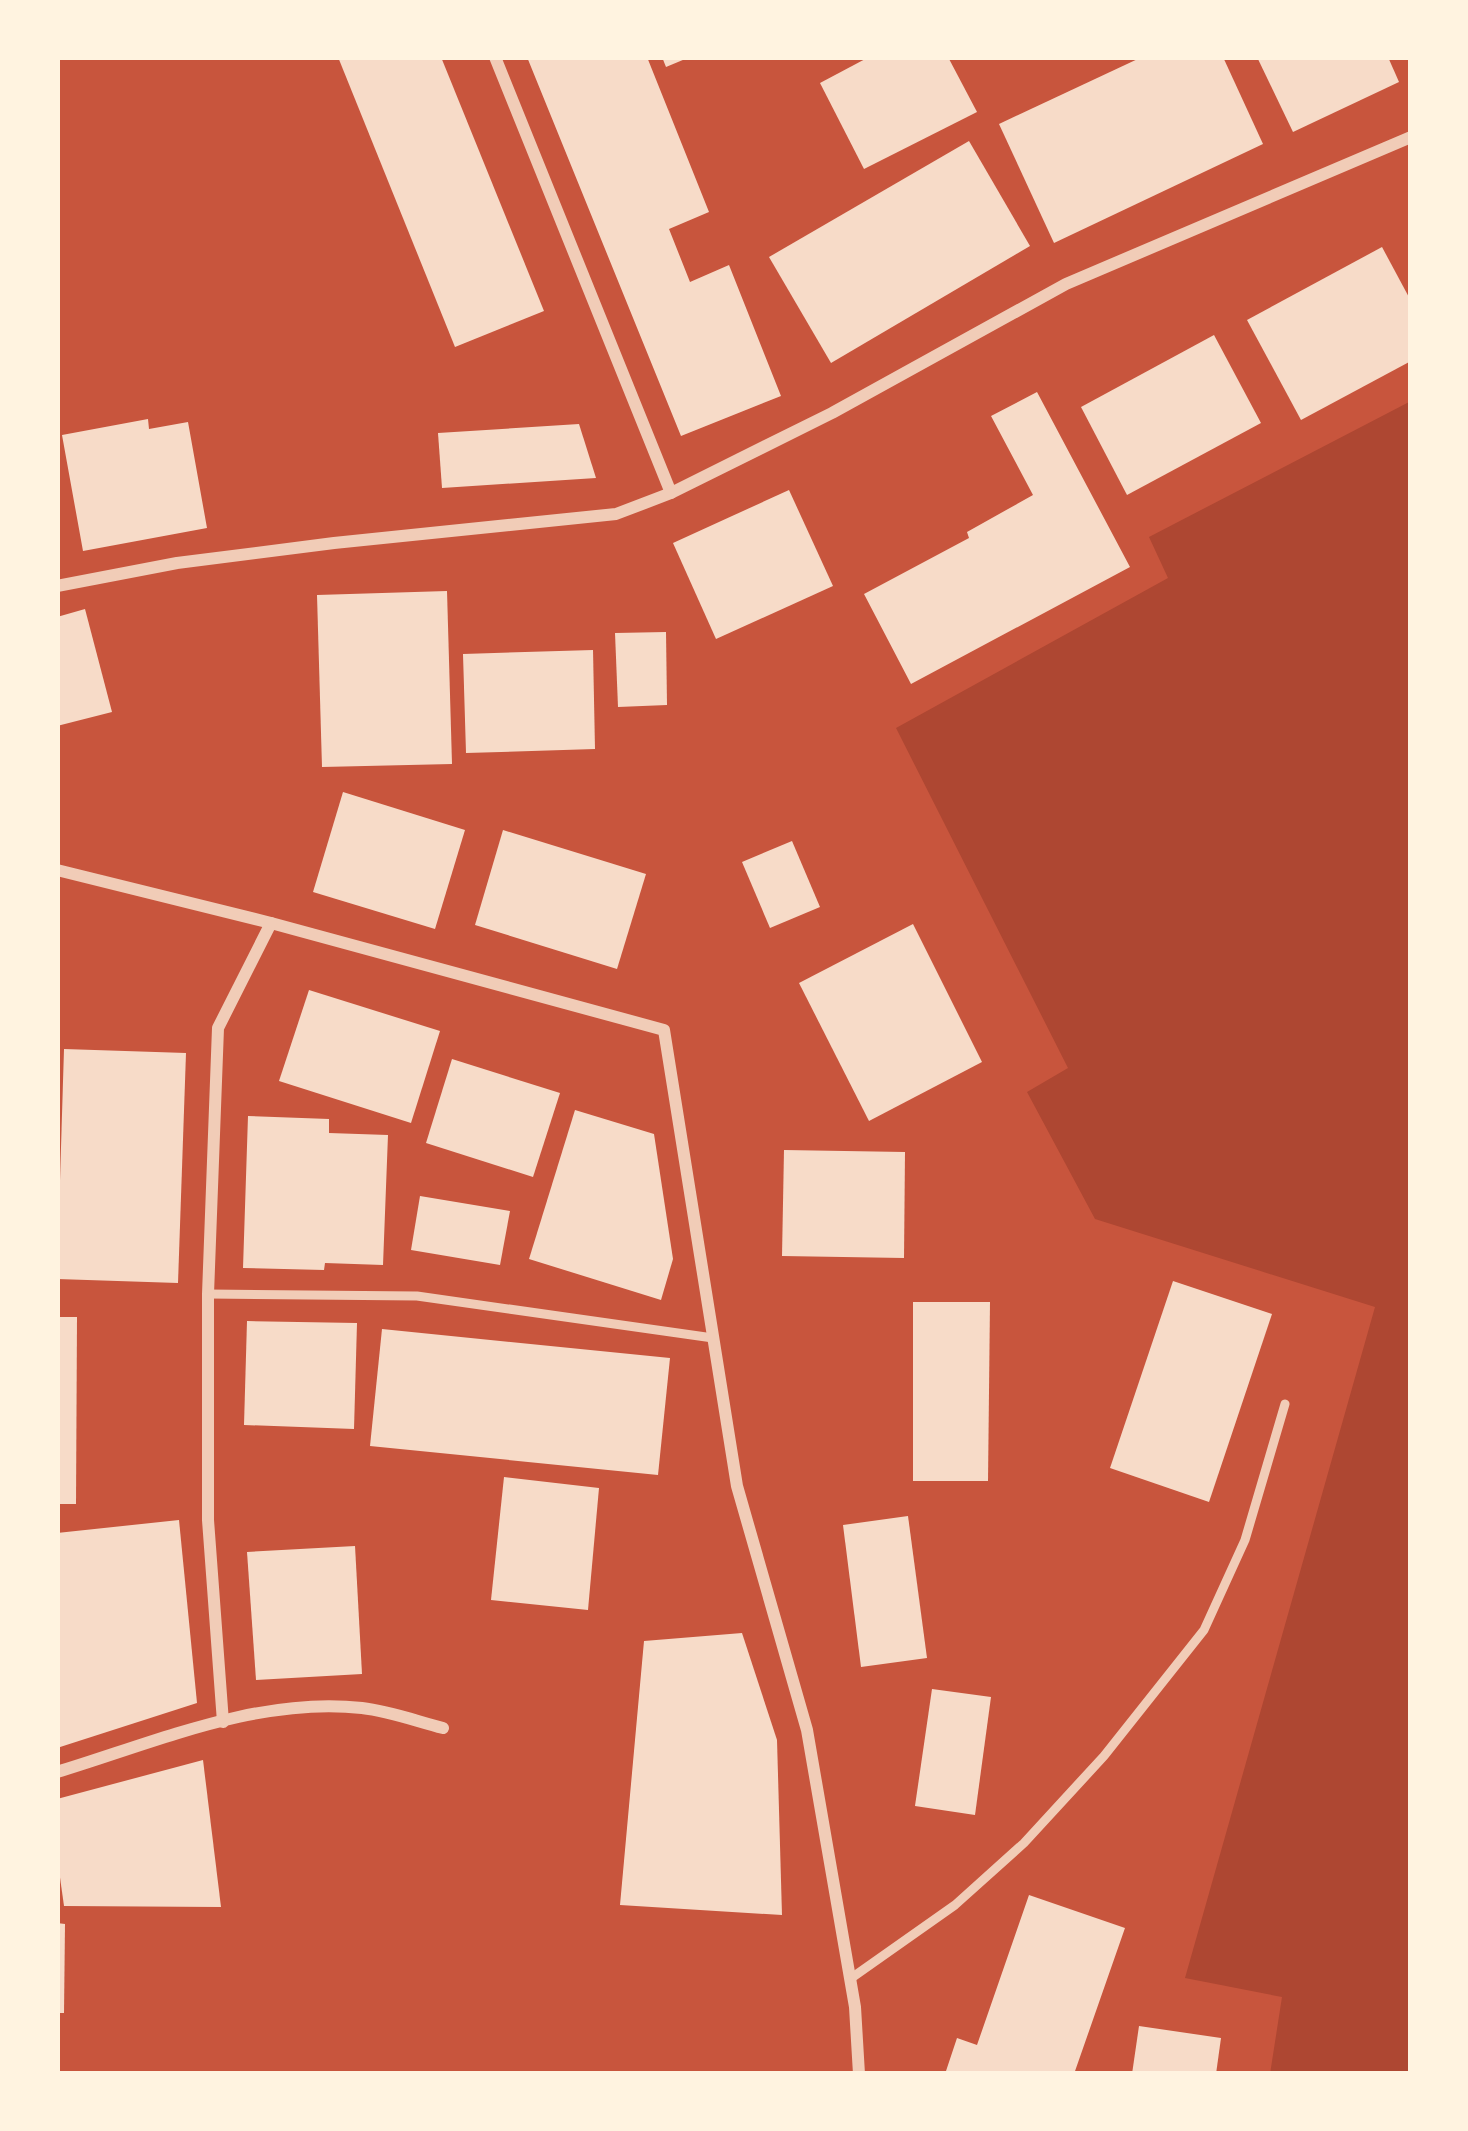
<svg xmlns="http://www.w3.org/2000/svg" width="1468" height="2131" font-family="'Titillium Web',sans-serif">
<style>
.green{fill:#ae4732}
.building{fill:#f7dbc8}
.lines{fill:none;stroke-linecap:round;stroke-linejoin:round}
.service{stroke:#f1ccb7;stroke-width:9}
.minor{stroke:#f1ccb7;stroke-width:12}
</style>
<rect width="100%" height="100%" fill="#c8553d"/>
<path class="green" d="M1411,401v1673h-141l12,-77 -97,-19 190,-671 -280,-88 -68,-127 41,-24 -172,-340 272,-150 -19,-41z"/>
<g class="building">
<path d="M338,57h103l103,254 -89,36z"/>
<path d="M527,57h120l62,155 -40,17 21,53 39,-17 52,131 -100,40z"/>
<path d="M662,57h28l-24,10z"/>
<path d="M869,57h79l29,55 -113,57 -44,-86z"/>
<path d="M1142,57h81l40,87 -209,99 -55,-119z"/>
<path d="M1257,57h131l11,25 -106,50z"/>
<path d="M969,141l61,105 -199,117 -62,-106z"/>
<path d="M1382,247l29,54v60l-110,59 -54,-100z"/>
<path d="M1214,335l47,88 -134,72 -46,-88z"/>
<path d="M1037,392l93,175 -219,117 -47,-90 105,-56 -2,-6 66,-37 -42,-79z"/>
<path d="M148,419l1,10 39,-7 19,106 -124,23 -21,-116z"/>
<path d="M579,424l17,54 -154,10 -4,-55z"/>
<path d="M789,490l44,96 -117,53 -43,-96z"/>
<path d="M447,591l5,173 -130,3 -5,-172z"/>
<path d="M85,609l27,103 -55,14v-109z"/>
<path d="M666,632l1,73 -49,2 -3,-74z"/>
<path d="M593,650l2,99 -129,4 -3,-99z"/>
<path d="M343,792l122,38 -30,99 -122,-37z"/>
<path d="M503,830l143,44 -29,95 -142,-44z"/>
<path d="M792,841l28,66 -50,21 -28,-66z"/>
<path d="M913,924l69,138 -113,59 -70,-138z"/>
<path d="M309,990l131,41 -29,92 -132,-42z"/>
<path d="M64,1049l122,4 -8,230 -121,-4z"/>
<path d="M452,1059l108,34 -27,84 -107,-34z"/>
<path d="M575,1110l79,24 19,125 -12,41 -132,-41z"/>
<path d="M248,1116l81,3v14l59,2 -5,130 -58,-2 -1,7 -81,-2z"/>
<path d="M784,1150l121,2 -1,106 -122,-2z"/>
<path d="M420,1196l90,15 -10,54 -89,-15z"/>
<path d="M1173,1281l99,33 -63,188 -99,-34z"/>
<path d="M913,1302h77l-2,179h-75z"/>
<path d="M57,1317h20l-1,187h-19z"/>
<path d="M247,1321l110,2 -3,106 -110,-4z"/>
<path d="M382,1329l288,29 -12,117 -288,-29z"/>
<path d="M504,1477l95,11 -11,122 -97,-10z"/>
<path d="M908,1516l19,142 -66,9 -18,-142z"/>
<path d="M179,1520l18,183 -140,45v-215z"/>
<path d="M355,1546l7,128 -106,6 -9,-128z"/>
<path d="M742,1633l35,107 5,175 -162,-10 24,-264z"/>
<path d="M932,1689l59,8 -16,118 -60,-9z"/>
<path d="M203,1760l18,147 -157,-1 -7,-50v-57z"/>
<path d="M1029,1895l96,33 -51,146h-129l12,-36 20,7z"/>
<path d="M57,1923l8,1 -1,89h-7z"/>
<path d="M1139,2026l82,12 -5,36h-84z"/>
</g>
<g class="lines">
<g class="service">
<path d="M208,1294l209,2 296,42"/>
<path d="M850,1979l105,-74 69,-62 80,-87 100,-126 41,-90 40,-136"/>
</g>
<g class="minor">
<path d="M495,57l176,436"/>
<path d="M57,586l120,-23 157,-20 282,-29 55,-21 161,-80 234,-129 345,-147"/>
<path d="M57,870l214,53 393,107 73,456 70,244 48,277 4,67"/>
<path d="M223,1722l-15,-202v-226l10,-266 53,-105"/>
<path d="M57,1772c96,-29 203,-76 305,-64 27,3 54,13 81,20"/>
</g>
</g>
<rect width="1468" height="2131" fill="none" stroke="#fff3e0" stroke-width="120"/>
</svg>
